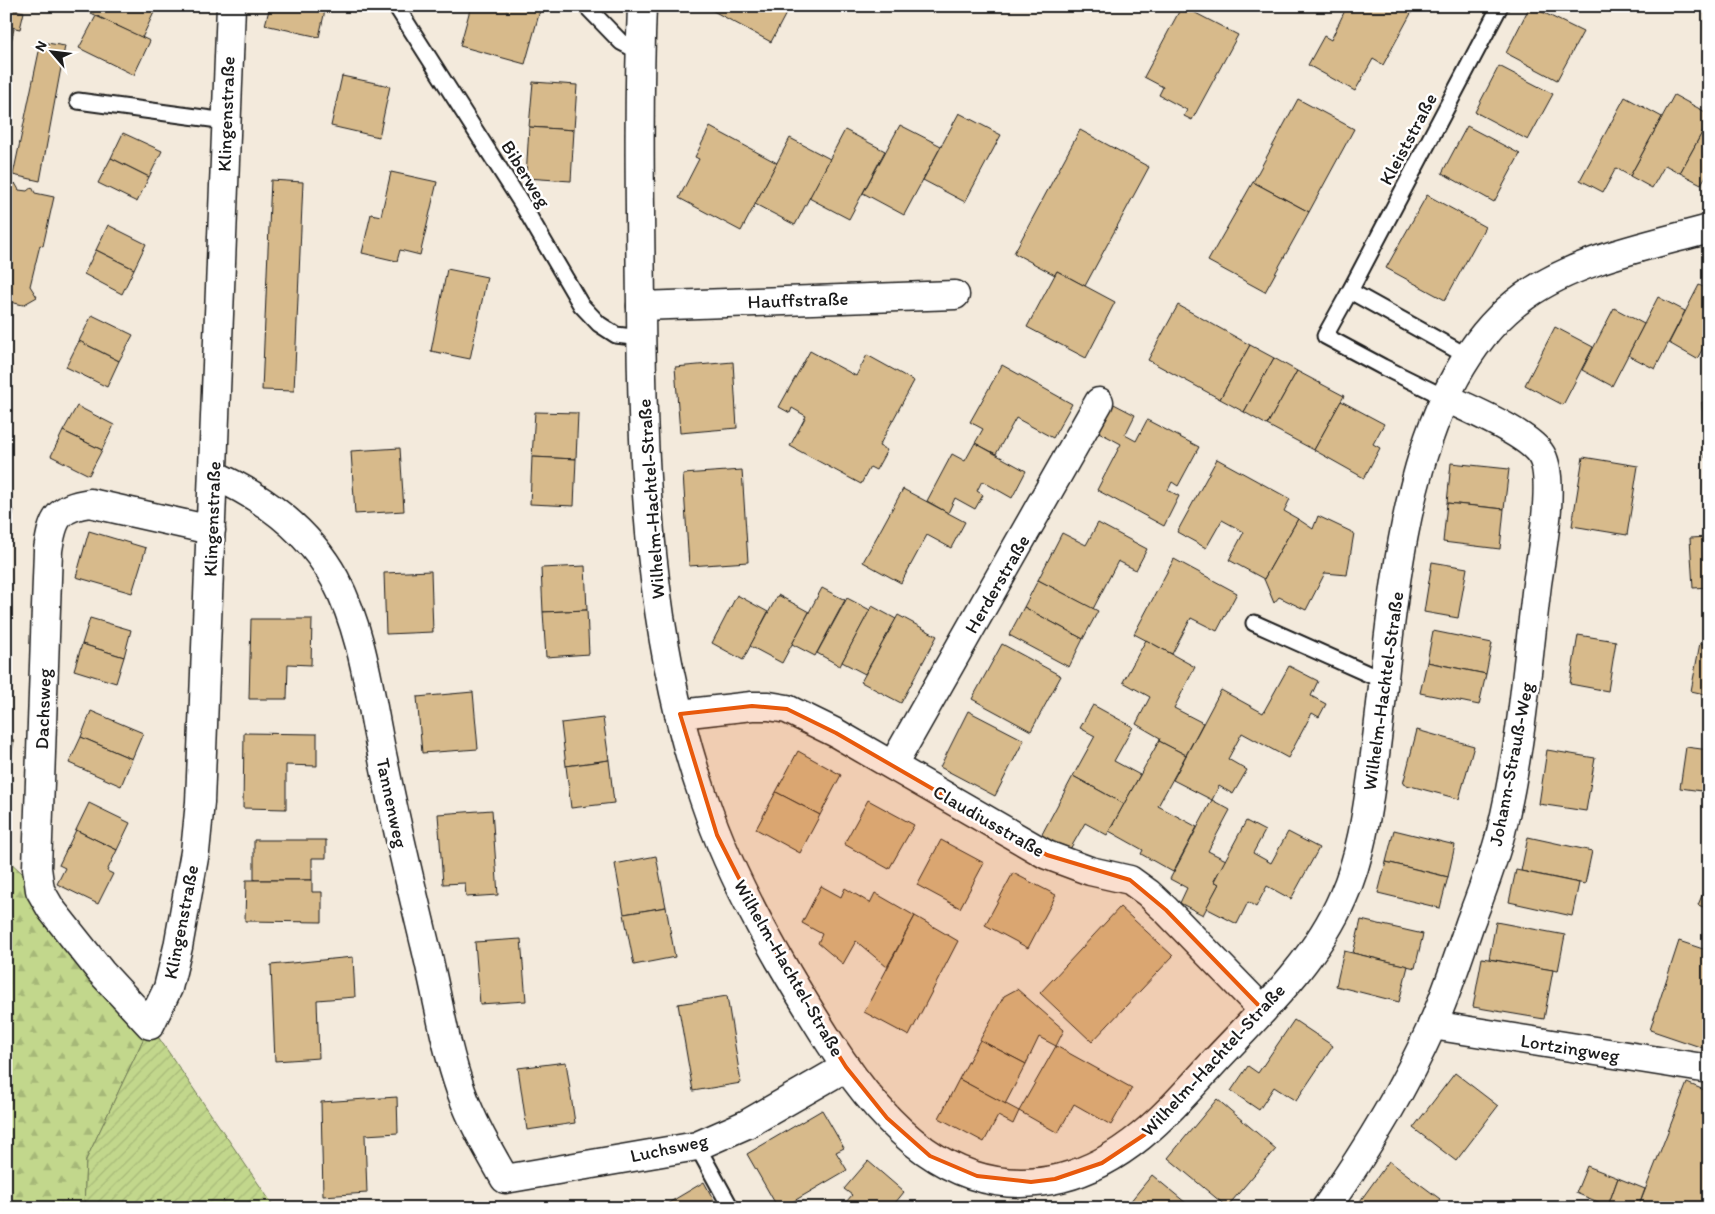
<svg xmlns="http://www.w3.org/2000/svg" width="1715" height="1214" font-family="Itim,sans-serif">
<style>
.forest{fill:url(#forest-firs);stroke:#6f7a54}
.garden{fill:url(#garden-furrows);stroke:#6f7a54}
.building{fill:#d7ba8b;stroke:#1c1c1c}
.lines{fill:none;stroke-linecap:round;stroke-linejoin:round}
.lane-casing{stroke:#1c1c1c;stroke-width:19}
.street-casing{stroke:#1c1c1c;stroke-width:31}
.lane{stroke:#fff;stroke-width:15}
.street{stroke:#fff;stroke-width:28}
.marked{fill:#e8590c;fill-opacity:0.2;stroke:#e8590c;stroke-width:4;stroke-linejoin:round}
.labels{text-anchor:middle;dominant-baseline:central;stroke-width:5;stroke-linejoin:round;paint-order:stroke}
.street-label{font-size:19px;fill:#1c1c1c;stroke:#fff}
</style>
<defs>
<pattern id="forest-firs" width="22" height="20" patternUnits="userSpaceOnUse" patternTransform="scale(1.25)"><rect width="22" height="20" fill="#c2d78c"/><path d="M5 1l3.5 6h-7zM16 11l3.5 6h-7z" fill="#a6b878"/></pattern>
<pattern id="garden-furrows" width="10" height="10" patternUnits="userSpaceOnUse" patternTransform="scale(1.25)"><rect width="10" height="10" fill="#c2d78c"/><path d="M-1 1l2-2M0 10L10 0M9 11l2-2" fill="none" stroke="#a6b878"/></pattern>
</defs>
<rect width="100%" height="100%" fill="#f3eadc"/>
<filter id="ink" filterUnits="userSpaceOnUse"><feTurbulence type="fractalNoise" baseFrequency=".02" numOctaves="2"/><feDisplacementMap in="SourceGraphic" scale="10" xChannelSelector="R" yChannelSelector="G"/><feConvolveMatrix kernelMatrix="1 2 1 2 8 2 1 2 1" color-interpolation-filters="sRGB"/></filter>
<g filter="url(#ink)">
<path class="forest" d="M6,858l34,32 110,135 -64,135 -2,48h-78z"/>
<path class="garden" d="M150,1025l125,183h-191l2,-48z"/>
<g class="building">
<path d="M89,6h68l-15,32 -55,-27z"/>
<path d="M270,6h56l-7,31 -54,-12z"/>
<path d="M471,6h26l10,3 1,-3 33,1 -16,57 -65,-18z"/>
<path d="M704,6h86l-19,36z"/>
<path d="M1182,6l56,29 -46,85 -8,-4 3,-6 -28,-15 4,-8 -19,-10z"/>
<path d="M1347,6h68l-32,59 -10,-6 -18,32 -47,-26 16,-29 7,4z"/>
<path d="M1530,6l53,26 -26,48 -51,-27z"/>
<path d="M6,8l18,4 -4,17 -14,-3z"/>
<path d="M96,16l54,25 -16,34 -55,-27z"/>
<path d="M6,28l8,1 -8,34z"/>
<path d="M41,42l24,4 -25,135 -27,-6z"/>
<path d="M1499,66l54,28 -25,46 -53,-28z"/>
<path d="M342,76l48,10 -11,51 -48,-11z"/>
<path d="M533,82l44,3 -3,45 -45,-3z"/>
<path d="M1674,95l35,19v6l-29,53 -15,-8 -13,23 -22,-12z"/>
<path d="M1625,97l37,20 -32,59 -14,-8 -13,24 -23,-12z"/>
<path d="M1298,99l56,30 -45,83 -56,-30z"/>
<path d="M959,113l42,22 -36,67 -42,-22z"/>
<path d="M1709,120v51l-8,13 -21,-11z"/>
<path d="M900,125l41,21 -37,69 -41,-22z"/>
<path d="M1467,126l53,28 -26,48 -52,-29z"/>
<path d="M529,127l45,3 -3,51 -45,-3z"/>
<path d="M710,127l67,36 -36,68 -62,-33 20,-39 -4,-2z"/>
<path d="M845,130l40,21 -36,68 -40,-21z"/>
<path d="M1080,130l69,37 -64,119 -28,-15 -2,4 -41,-22z"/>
<path d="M123,133l39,18 -13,26 -38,-19z"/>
<path d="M790,138l40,21 -35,66 -40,-21z"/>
<path d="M111,158l38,19 -12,25 -39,-19z"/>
<path d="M391,172l46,10 -17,73 -20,-5 -3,11 -35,-8 9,-39 10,2z"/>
<path d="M271,180l32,2 -9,209 -32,-1z"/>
<path d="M1253,182l56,30 -44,80 -57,-31z"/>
<path d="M15,183l4,7 8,1 5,-4 3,6 19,4 -11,49 -3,-1 -10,41 7,11 -14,8 -17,-4v-114l6,1z"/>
<path d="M1427,195l58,32 -40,73 -59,-32z"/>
<path d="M108,225l38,19 -12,25 -38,-19z"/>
<path d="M96,250l38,19 -12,25 -38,-20z"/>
<path d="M447,269l40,8 -17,82 -39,-8z"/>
<path d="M1057,271l58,31 -29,56 -59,-31z"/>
<path d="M1699,285l10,5v47l-12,22 -28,-16z"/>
<path d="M1658,297l27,14 -30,58 -27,-14z"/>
<path d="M1178,305l72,40 -30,54 -72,-39z"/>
<path d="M1614,308l30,16 -32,62 -30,-16z"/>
<path d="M92,315l41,20 -14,26 -40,-20z"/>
<path d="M1555,327l38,20 -30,58 -38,-20z"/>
<path d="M79,341l40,20 -12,26 -41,-20z"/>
<path d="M1250,345l24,13 -30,54 -24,-13z"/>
<path d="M810,351l46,25 11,-21 47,26 -35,65 8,4 -11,20 -6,-3 -9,17 -71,-38 16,-30 -14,-8 -2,5 -11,-6z"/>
<path d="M1274,358l23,13 -30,54 -23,-13z"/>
<path d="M733,362l4,66 -57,5 -5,-66z"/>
<path d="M1002,365l70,39 -19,34 -37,-20 -20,36 -21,-11 8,-14 -13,-7z"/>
<path d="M1297,371l47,25 -30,54 -47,-25z"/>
<path d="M1341,401l43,23 -11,20 7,4 -16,30 -50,-28z"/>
<path d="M1709,401v57h-4l-3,-56z"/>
<path d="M1110,402l25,13 -10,20 11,6 11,-21 52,27 -21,39 -6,-4 -4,8 11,6 -15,30 -67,-36 24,-46 -26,-14z"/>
<path d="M77,406l37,19 -12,25 -39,-19z"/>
<path d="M535,412l43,1 -2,46 -44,-2z"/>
<path d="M63,431l39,19 -13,25 -38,-19z"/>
<path d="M975,443l51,28 -14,27 -30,-17 -5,10 6,4 -8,14 -20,-11 -7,15 -21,-12 25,-47 13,7z"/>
<path d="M400,448l4,63 -49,3 -4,-63z"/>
<path d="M532,457l44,2 -2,47 -44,-2z"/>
<path d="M1583,457l55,9 -11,69 -55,-9z"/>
<path d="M1217,459l73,40 -6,12 14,8 -34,60 -35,-19 15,-28 -22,-12 -16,28 -29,-16z"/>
<path d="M1451,463l58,6 -5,40 -57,-6z"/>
<path d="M742,470l6,92 -59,4 -6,-92z"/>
<path d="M903,489l62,33 -14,26 -24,-13 -26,48 -38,-21z"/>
<path d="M1447,503l57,6 -4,40 -57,-7z"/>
<path d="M6,509l8,1 -8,36z"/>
<path d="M1318,516l36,17 -7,42 -22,-2 -19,37 -27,-13 -5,6 -10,-24 34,-60 15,10z"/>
<path d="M1098,523l49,26 -11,21 -18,-9 -25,48 -55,-29 24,-47 24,12z"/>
<path d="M89,531l57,17 -14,45 -56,-16z"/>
<path d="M1709,537v50l-16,1 -3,-50z"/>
<path d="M1174,559l63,34 -20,38 -26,-13 -19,36 -38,-20z"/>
<path d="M1432,562l35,6 -9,50 -34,-6z"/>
<path d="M585,566l2,44 -44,2 -2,-44z"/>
<path d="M431,571l2,61 -47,2 -2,-61z"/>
<path d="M1038,580l60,31 -15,28 -59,-32z"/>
<path d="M822,588l23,12 -30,56 -23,-12z"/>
<path d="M737,595l31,17 -25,48 -31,-17z"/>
<path d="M778,595l31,17 -27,51 -32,-17z"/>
<path d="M847,598l23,12 -30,56 -23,-13z"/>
<path d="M872,606l24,13 -31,55 -23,-12z"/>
<path d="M1024,607l59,32 -14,28 -60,-32z"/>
<path d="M587,610l2,44 -43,3 -3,-45z"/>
<path d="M898,615l39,21 -36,67 -40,-21z"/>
<path d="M90,618l41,12 -7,27 -42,-13z"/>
<path d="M251,619h61l-1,46 -23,-1 -1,35h-38z"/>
<path d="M1433,631l59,12 -6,31 -59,-12z"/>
<path d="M1578,635l38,6 -8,50 -38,-7z"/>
<path d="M1146,640l49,27 -21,41 29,15 -17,32 -27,-14 1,-3 -24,-14 14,-27 -27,-15z"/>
<path d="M1700,643l9,2v50l-18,-4z"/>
<path d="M82,644l42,13 -8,26 -42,-13z"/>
<path d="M1002,644l59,32 -30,55 -59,-32z"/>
<path d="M1427,662l59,12 -7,31 -59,-12z"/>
<path d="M1289,666l29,15 -7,15 15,8 -7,13 -7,-4 -24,45 -46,-25 -14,26 19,11 -14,24 -14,-8 -7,14 -39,-20 48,-90 42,23z"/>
<path d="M473,692l5,57 -56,4 -5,-56z"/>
<path d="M1093,705l40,22 -19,34 26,14 -16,29 -51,-28 22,-40 -15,-8z"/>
<path d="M91,711l52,22 -11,26 -51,-22z"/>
<path d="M968,711l56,29 -29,56 -55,-29z"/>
<path d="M603,718l6,42 -43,6 -5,-43z"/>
<path d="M1417,730l57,16 -15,53 -56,-15z"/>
<path d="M244,733l73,1v32l-31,-1v44l-43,-1z"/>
<path d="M81,737l51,22 -11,27 -52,-23z"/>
<path d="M6,739l8,1 -8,45z"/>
<path d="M1159,741l27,14 -28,51 39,21 -24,45 -32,-18 2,-4 -34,-19z"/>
<path d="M1686,747l23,3v42l-29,-4z"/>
<path d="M1547,750l48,8 -9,53 -47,-7z"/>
<path d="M798,751l43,24 -21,40 -44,-23z"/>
<path d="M609,760l5,43 -43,5 -5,-42z"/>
<path d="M1073,776l51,28 -17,31 -22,-12 -16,28 -28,-15z"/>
<path d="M776,792l44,23 -20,38 -44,-24z"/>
<path d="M868,800l46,25 -25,44 -45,-25z"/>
<path d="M1212,800l18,10 -22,41 18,9 -12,21 5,3 -16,31 -23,-12 7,-15 -17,-9z"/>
<path d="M89,803l41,20 -13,27 -41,-20z"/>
<path d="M492,810l6,85 -32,2 -1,-14 -22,1 -5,-70z"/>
<path d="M1246,821l19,10 -12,22 18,10 17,-31 31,16 -28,51 -24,-13 -11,21 -8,-5 -11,22 -31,-16 13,-24 -5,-3z"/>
<path d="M76,830l41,20 -10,21 6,3 -15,30 -41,-20 8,-16 -6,-3z"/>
<path d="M1394,830l61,15 -7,32 -62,-15z"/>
<path d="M1528,837l64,14 -7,33 -64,-13z"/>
<path d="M254,840h72v18h-14v22h-58z"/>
<path d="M941,840l43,23 -24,45 -43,-23z"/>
<path d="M656,856l10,51 -42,7 -9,-50z"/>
<path d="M1386,862l62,15 -8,31 -62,-15z"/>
<path d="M1516,870l63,13 -7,33 -63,-14z"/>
<path d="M1013,873l43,22 -28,53 -43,-23z"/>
<path d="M1709,879v30l-11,-4z"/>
<path d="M246,880h66v12h10v30l-77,-1z"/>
<path d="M821,886l20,11 4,-9 25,15 5,-10 40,23 -28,51 -31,-26 -13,23 -25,-21 4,-9 -20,-11z"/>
<path d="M666,907l9,50 -41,8 -10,-51z"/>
<path d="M1120,907l53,49 -81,86 -52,-49z"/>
<path d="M915,916l43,25 -49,95 -45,-24z"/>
<path d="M1361,920l62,14 -8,34 -62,-15z"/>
<path d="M1496,922l69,13 -7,36 -69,-12z"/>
<path d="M521,939l5,62 -46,3 -5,-62z"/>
<path d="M1679,941l30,10v99l-59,-20z"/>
<path d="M1344,951l64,15 -9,36 -63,-16z"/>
<path d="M353,957l2,40 -38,3 2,58 -44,3 -4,-96z"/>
<path d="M1482,958l71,12 -9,49 -71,-12z"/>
<path d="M1017,989l47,41 -8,16 -17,-9 -13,27 -46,-24 24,-44z"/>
<path d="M727,996l14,87 -48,8 -15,-87z"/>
<path d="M1294,1020l39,26 -37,55 -22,-14 -15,23 -28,-19 17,-25 10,7z"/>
<path d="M980,1040l46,24 -21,40 -46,-25z"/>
<path d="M1056,1046l76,42 -21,37 -37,-21 -16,29 -39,-22z"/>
<path d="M566,1062l9,61 -48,7 -9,-62z"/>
<path d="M1455,1073l43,33 -42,55 -43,-33z"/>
<path d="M959,1079l60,32 -6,13 -15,-8 -14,26 -45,-24z"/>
<path d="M1687,1083l22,9v103l-5,13h-66z"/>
<path d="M397,1097l1,36 -33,2 2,58 -44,3 -2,-94z"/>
<path d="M1217,1099l59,50 -49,58 -59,-49z"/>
<path d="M822,1110l22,38 -8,4 11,18 -65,38h-4l-31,-54z"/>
<path d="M868,1161l36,31 -13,16h-50l11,-13 -8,-6z"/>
<path d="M1389,1161l51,38 -6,9h-79z"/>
<path d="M1587,1166l31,12 -10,28 -32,-13z"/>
<path d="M1152,1175l40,33h-67z"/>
<path d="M1618,1178l27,11 -7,19 -30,-2z"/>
<path d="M704,1182l14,26h-58z"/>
<path d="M633,1201l3,7h-16z"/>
</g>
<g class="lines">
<defs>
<g id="lane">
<path d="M396,6l126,198 59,101 18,19 17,11 25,3"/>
<path d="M586,6l35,36 19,10"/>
<path d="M78,101l148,20"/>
<path d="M1350,291l-25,45 58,31 63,31"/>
<path d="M1469,357l-119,-66 150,-285"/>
<path d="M1254,623l130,58"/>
<path d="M697,1146l34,62"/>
</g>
<g id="street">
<path d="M642,6c-4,101 -2,201 -1,301 1,165 8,335 63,492 29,86 78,168 126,244 52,81 124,161 231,135 67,-17 109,-68 154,-117 47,-50 101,-101 128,-164 18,-40 24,-85 30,-128 21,-143 22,-381 152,-473 53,-37 123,-50 184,-67"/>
<path d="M641,306l314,-11"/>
<path d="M214,475c49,22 95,56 121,104 29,55 35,120 48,180 12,62 27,123 42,185 12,49 19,99 36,147 11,31 28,60 44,88l192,-33 50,-22 99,-57"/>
<path d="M211,530l-121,-27c-33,5 -37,15 -42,47l-11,318 3,22 11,19 50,63 49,53 18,-37 10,-41 17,-95 5,-50 31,-796"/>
<path d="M680,714l72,-8h17l18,3 49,24 211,122 43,16 40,9 18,13 18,17 97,100"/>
<path d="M893,765l206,-363"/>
<path d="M1432,1025l277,44"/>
<path d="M1326,1208c40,-57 78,-119 106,-182 15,-33 26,-68 38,-103 11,-29 23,-60 31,-91 20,-81 26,-165 36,-248 4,-29 20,-109 3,-131 -14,-20 -70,-44 -94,-55"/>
</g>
</defs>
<use href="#lane" class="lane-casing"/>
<use href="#street" class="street-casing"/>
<use href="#lane" class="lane"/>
<use href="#street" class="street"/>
</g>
</g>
<path class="marked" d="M752,706l35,3 49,24 211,122 83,25 36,30 97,100 -119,125 -42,28 -47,16 -24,3 -54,-6 -47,-20 -43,-38 -41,-51 -60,-96 -69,-136 -37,-121z"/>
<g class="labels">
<g class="street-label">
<text transform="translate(226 114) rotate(-88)">Klingenstraße</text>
<text transform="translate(1408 139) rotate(-62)">Kleiststraße</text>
<text transform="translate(526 174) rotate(58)">Biberweg</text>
<text transform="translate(798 300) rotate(-2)">Hauffstraße</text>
<text transform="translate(651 499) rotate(-94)">Wilhelm-Hachtel-Straße</text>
<text transform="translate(212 519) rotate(-88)">Klingenstraße</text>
<text transform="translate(997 584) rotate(-60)">Herderstraße</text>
<text transform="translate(1383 691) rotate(-82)">Wilhelm-Hachtel-Straße</text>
<text transform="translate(43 709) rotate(-88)">Dachsweg</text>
<text transform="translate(1511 764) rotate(-79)">Johann-Strauß-Weg</text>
<text transform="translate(392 803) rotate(78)">Tannenweg</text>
<text transform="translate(989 821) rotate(30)">Claudiusstraße</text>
<text transform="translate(181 922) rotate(-79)">Klingenstraße</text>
<text transform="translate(789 968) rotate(60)">Wilhelm-Hachtel-Straße</text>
<text transform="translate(1570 1048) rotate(9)">Lortzingweg</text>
<text transform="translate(1213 1060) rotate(-47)">Wilhelm-Hachtel-Straße</text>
<text transform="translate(669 1148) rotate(-12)">Luchsweg</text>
</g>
</g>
<rect width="1715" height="1214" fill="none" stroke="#fff" stroke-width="25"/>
<rect x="12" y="12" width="1690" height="1189" fill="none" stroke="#1c1c1c" stroke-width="2" filter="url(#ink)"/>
<g transform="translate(52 52) rotate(298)" stroke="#ffffff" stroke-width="4" paint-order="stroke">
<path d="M0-4L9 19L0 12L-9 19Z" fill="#1c1c1c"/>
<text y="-8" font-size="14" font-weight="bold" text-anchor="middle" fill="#1c1c1c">N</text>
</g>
</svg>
